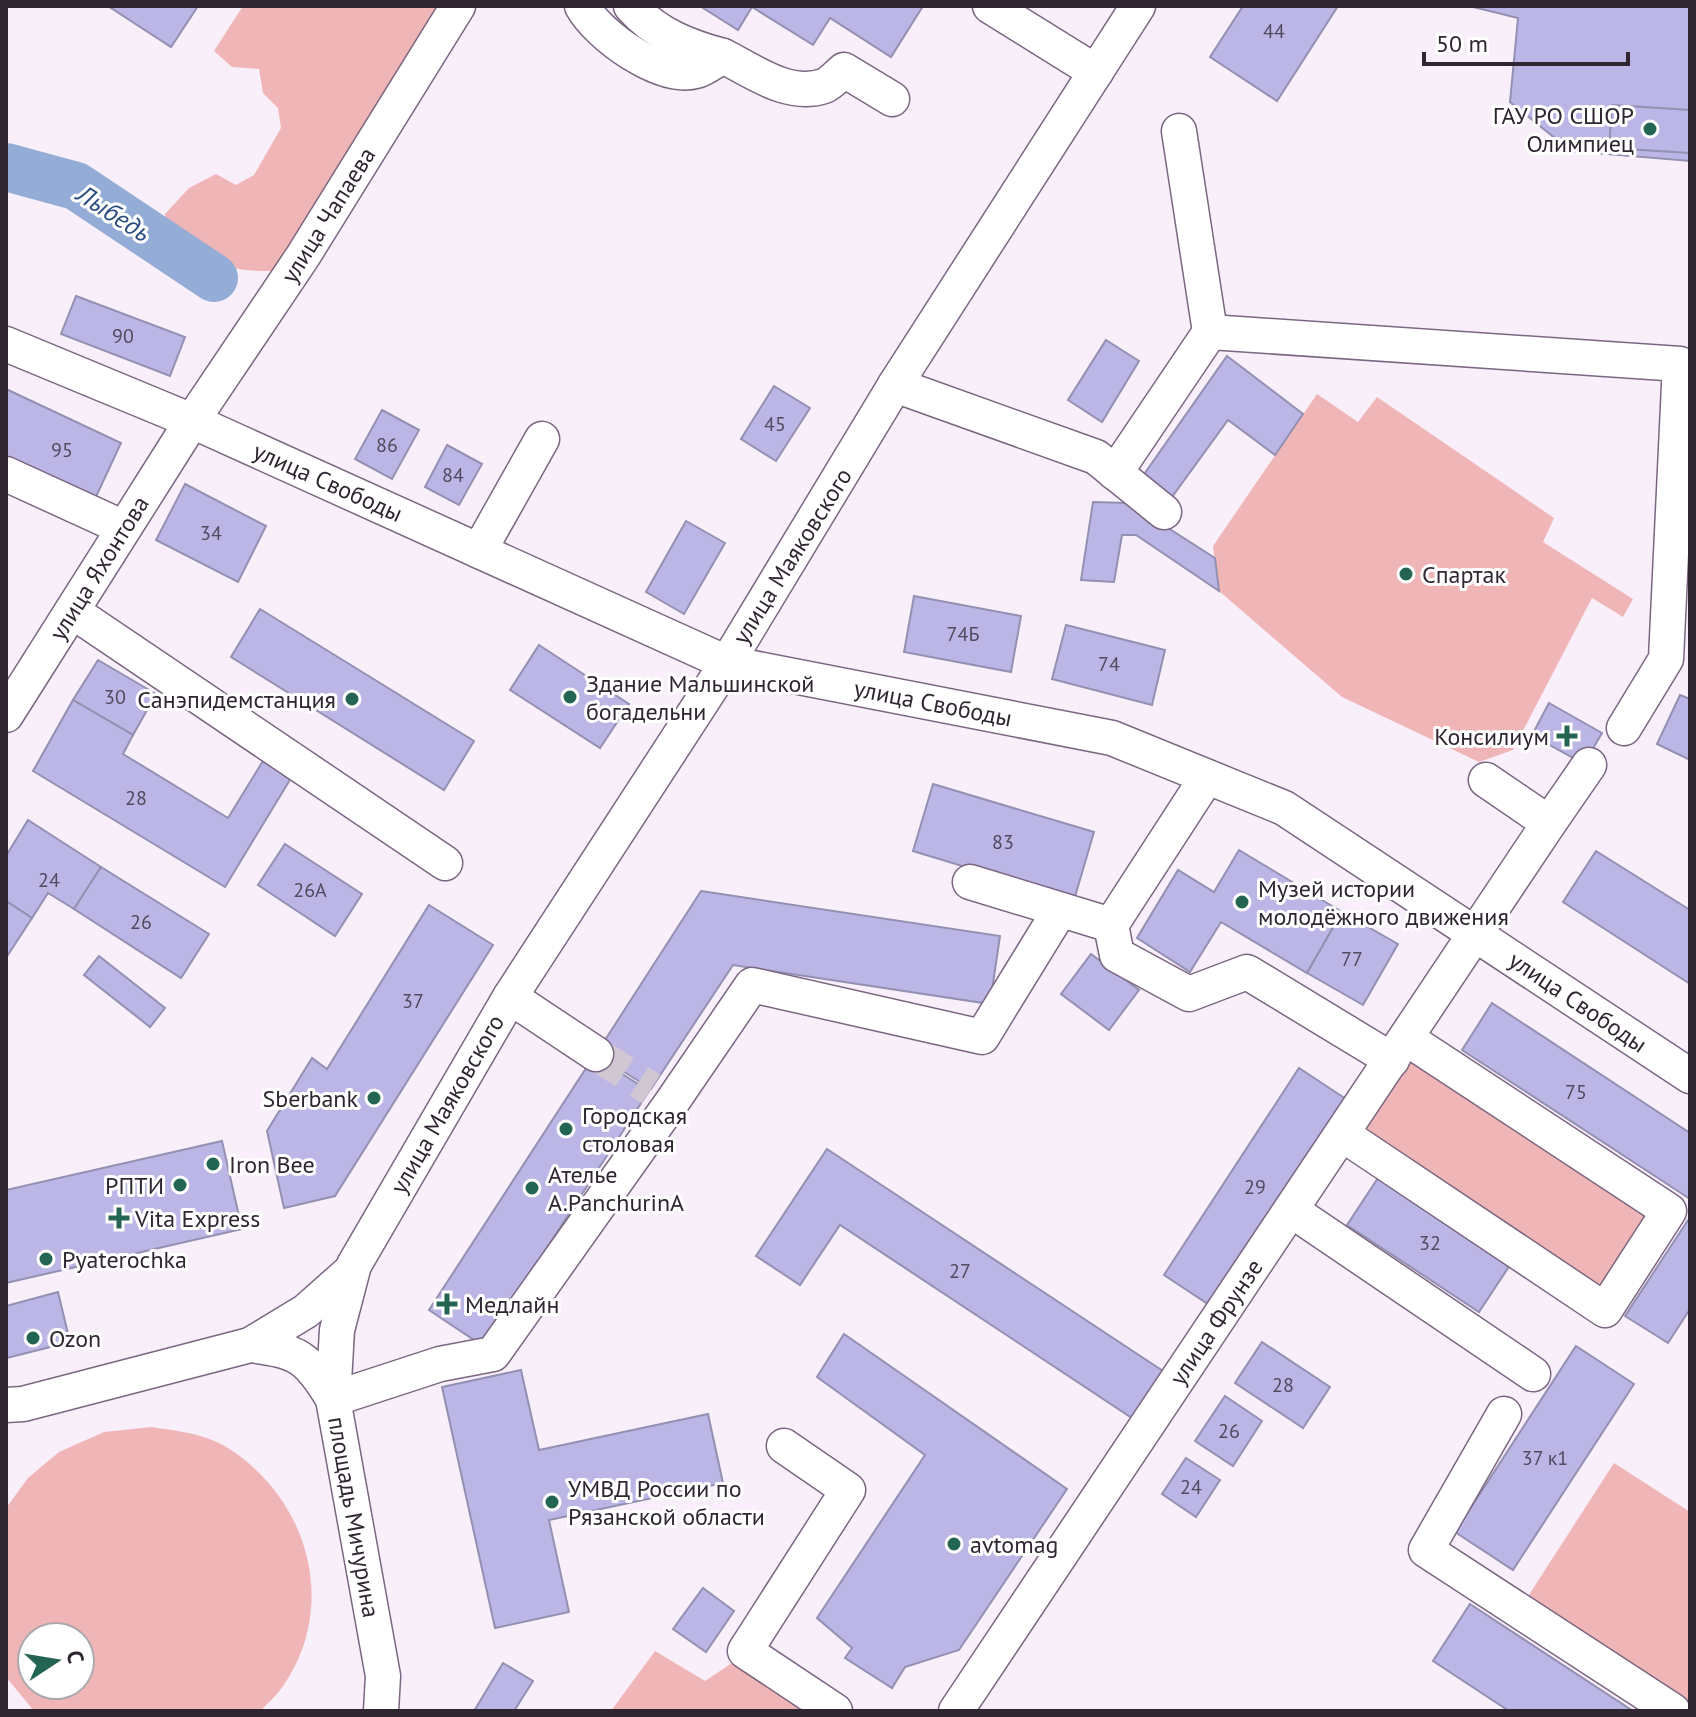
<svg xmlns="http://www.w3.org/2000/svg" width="1696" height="1717" font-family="'PT Sans',sans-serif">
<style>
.green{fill:#f0b6b7;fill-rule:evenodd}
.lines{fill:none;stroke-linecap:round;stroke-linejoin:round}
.river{stroke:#93add7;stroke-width:48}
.building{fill:#bbb6e6;stroke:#9390b1;stroke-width:2}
.minor-tunnel{stroke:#d1c7d3;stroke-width:34;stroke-dasharray:34 17;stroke-linecap:butt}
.minor-casing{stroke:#7b6681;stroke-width:37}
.minor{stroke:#fff;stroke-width:34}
.poi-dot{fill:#236452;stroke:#fff;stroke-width:3}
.labels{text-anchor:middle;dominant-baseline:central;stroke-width:6;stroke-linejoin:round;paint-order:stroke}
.number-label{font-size:20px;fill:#524a5e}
.poi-label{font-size:24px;fill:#2f2631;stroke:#fff;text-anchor:start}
.street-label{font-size:24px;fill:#2f2631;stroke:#fff}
.water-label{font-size:26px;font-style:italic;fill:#2c4d82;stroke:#fff}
</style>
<rect width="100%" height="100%" fill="#f9effb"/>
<g class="green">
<path d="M243,6h204l-167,264c-49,5 -78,-10 -116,-39l1,-17 24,-26 27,-14 20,11 18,-10 27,-47 -3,-20 -15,-15 -4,-24 -27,-2 -18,-16z"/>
<path d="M1317,394l41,28 19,-25 177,121 -11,24 90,57 -10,18 -31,-19 -79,152 -34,12 -137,-65 -123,-106 -6,-45z"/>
<path d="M1415,1047l248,165 -59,88 -247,-165z"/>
<path d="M152,1427c24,4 49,6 71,18 85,50 118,161 58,244 -6,8 -14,15 -21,22h-226l-28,-34v-169l22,-30 31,-26 45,-20zM80,1637v48h-48v-48z"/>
<path d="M1614,1463l76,49v196l-165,-107z"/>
<path d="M655,1651l50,30 33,-22 78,52h-205z"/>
</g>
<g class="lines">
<path class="river" d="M6,167l70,19 138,92"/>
</g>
<g class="building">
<path d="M108,6h90l-27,41z"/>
<path d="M700,6h223l-32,51 -61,-39 -17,27 -61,-38 -14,23z"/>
<path d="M1243,6h95l-61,95 -67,-44z"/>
<path d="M1469,6h221v155l-119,-10 -61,-49 8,-84z"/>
<path d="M1612,105l78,5v43l-81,-5z"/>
<path d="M76,296l109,41 -15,39 -109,-42z"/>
<path d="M1106,340l33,21 -37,61 -34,-22z"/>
<path d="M1227,356l76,58 -28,41 -47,-35 -59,81 -29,-21z"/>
<path d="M774,386l36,22 -34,53 -35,-22z"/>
<path d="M6,389l115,54 -26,56 -89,-42z"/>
<path d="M382,410l37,20 -27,49 -37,-20z"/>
<path d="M447,445l35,19 -23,41 -34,-18z"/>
<path d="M185,484l81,42 -28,56 -82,-42z"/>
<path d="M1093,502l36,1 86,55 4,33 -83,-56h-14l-8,47 -33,-2z"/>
<path d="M686,521l39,22 -41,71 -38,-22z"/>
<path d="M914,596l107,20 -10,56 -107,-20z"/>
<path d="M260,609l214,132 -30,49 -213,-133z"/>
<path d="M1066,625l99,25 -13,55 -100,-26z"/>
<path d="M539,645l90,59 -29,44 -90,-58z"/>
<path d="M98,660l58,34 -23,41 -60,-35z"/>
<path d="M1680,695l10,4v61l-33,-16z"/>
<path d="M73,700l60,35 -10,19 105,64 35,-57 28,17 -66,109 -192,-116z"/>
<path d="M1549,703l53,30 -18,31 -52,-29z"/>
<path d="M933,784l161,48 -20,68 -161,-49z"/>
<path d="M28,820l73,47 -27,42 -26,-16 -16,25 -26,-17v-45z"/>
<path d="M285,844l77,50 -27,42 -77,-51z"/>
<path d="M1239,850l103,62 -35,61 -86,-51 -31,50 -53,-34 41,-68 36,22z"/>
<path d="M1596,851l94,59v74l-127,-82z"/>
<path d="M101,867l108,67 -28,44 -107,-69z"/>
<path d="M701,891l299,45 -10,68 -257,-39 -82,124 -55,-35z"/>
<path d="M6,901l26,17 -26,40z"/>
<path d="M429,905l64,40 -158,251 -51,12 -17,-77 45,-73 15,11z"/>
<path d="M1342,912l56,32 -35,61 -56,-32z"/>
<path d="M1091,954l48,36 -30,40 -48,-36z"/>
<path d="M99,956l66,52 -15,19 -66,-52z"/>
<path d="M1492,1003l198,130v66l-228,-149z"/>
<path d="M594,1056l55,35 -166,255 -54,-36z"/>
<path d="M1299,1068l47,31 -135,207 -47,-31z"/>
<path d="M222,1141l20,88 -236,54v-93z"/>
<path d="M827,1149l336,222 -31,47 -292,-193 -40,60 -44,-29z"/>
<path d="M1380,1175l132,87 -33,50 -132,-87z"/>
<path d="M1690,1217v92l-22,34 -43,-27z"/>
<path d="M58,1292l12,50 -63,16 -1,-52z"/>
<path d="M844,1334l223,155 -108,161 -54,17 -13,21 -47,-30 7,-10 -35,-30 108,-163 -108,-78z"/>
<path d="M1262,1342l68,45 -27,41 -68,-45z"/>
<path d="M1576,1346l58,38 -121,186 -58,-38z"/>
<path d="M521,1370l18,80 169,-36 15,69 -174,37 20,92 -74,16 -53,-241z"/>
<path d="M1225,1396l37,25 -29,45 -38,-25z"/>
<path d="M1186,1458l34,22 -24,37 -34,-23z"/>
<path d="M703,1588l31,23 -28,41 -33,-23z"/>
<path d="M1470,1604l163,107h-124l-76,-50z"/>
<path d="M503,1663l30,18 -19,30h-40z"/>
</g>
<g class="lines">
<path class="minor-tunnel" d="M596,1054l55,35"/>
<defs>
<g id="minor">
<path d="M582,6c16,29 79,75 114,65 9,-2 19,-11 27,-15 30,15 65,42 101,30 7,-3 14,-11 20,-16l48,29"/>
<path d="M631,6c24,28 58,41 92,50"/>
<path d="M990,6l106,66"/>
<path d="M1210,332l470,32 -14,295 -42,69"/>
<path d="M6,344l186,77 535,242 385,75 172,70 406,268"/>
<path d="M895,385l201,72 68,55"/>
<path d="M1115,473l95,-141 -31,-201"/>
<path d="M6,474l118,54"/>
<path d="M479,551l63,-112"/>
<path d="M72,611l373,252"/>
<path d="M6,715l186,-294 111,-165 155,-250"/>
<path d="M1549,823l40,-58"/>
<path d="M970,882l141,43 96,-148"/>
<path d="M1111,925l6,30 72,39 58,-22 145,88"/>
<path d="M510,997l86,57"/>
<path d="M1342,1134l263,176 64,-99 -263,-173"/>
<path d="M1291,1210l242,164"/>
<path d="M250,1345l56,-34 44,-39"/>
<path d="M333,1399l4,-69 17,-65 156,-268 217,-334 168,-278 243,-379"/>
<path d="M333,1399l107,-35 53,-10 179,-252 80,-117 230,52 78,-127"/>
<path d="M6,1405l17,-1 227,-59c48,6 58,12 83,54l50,277 -2,35"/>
<path d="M1504,1414l-78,136 247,161"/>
<path d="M784,1446l64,44 -103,161 90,60"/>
<path d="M956,1711l593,-888 -63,-43"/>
</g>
</defs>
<use href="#minor" class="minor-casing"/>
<use href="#minor" class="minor"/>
</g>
<g class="poi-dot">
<circle cx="1650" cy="129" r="8"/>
<circle cx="1406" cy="574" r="8"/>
<circle cx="570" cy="697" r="8"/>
<circle cx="352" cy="699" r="8"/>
<path d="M1563 724h8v8h8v8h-8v8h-8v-8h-8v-8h8z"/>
<circle cx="1242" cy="902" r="8"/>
<circle cx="374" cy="1098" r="8"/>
<circle cx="566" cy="1129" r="8"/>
<circle cx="213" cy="1164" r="8"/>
<circle cx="180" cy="1185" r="8"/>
<circle cx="532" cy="1188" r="8"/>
<path d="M115 1206h8v8h8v8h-8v8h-8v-8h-8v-8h8z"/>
<circle cx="46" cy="1259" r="8"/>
<path d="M443 1292h8v8h8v8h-8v8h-8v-8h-8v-8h8z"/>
<circle cx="33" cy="1338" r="8"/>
<circle cx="552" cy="1502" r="8"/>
<circle cx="954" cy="1544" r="8"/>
</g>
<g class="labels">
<g class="number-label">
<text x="1274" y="31">44</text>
<text x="123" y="336">90</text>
<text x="775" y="424">45</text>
<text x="387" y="445">86</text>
<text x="62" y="450">95</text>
<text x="453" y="475">84</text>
<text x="211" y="533">34</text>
<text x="963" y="634">74Б</text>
<text x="1109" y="664">74</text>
<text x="115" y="697">30</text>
<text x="136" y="798">28</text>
<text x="1003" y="842">83</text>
<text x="49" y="880">24</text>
<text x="310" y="890">26А</text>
<text x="141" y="922">26</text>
<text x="1352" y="959">77</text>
<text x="413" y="1001">37</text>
<text x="1576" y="1092">75</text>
<text x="1255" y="1187">29</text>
<text x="1430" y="1243">32</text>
<text x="960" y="1271">27</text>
<text x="1283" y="1385">28</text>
<text x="1229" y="1431">26</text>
<text x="1545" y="1458">37 к1</text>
<text x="1191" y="1487">24</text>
</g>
<g class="poi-label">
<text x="1634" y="115" text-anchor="end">ГАУ РО СШОР<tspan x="1634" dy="28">Олимпиец</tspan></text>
<text x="1422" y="574">Спартак</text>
<text x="586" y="683">Здание Мальшинской<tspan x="586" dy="28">богадельни</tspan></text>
<text x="336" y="699" text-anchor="end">Санэпидемстанция</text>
<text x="1549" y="736" text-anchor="end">Консилиум</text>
<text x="1258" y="888">Музей истории<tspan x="1258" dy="28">молодёжного движения</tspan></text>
<text x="358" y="1098" text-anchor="end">Sberbank</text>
<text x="582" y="1115">Городская<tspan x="582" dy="28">столовая</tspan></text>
<text x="229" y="1164">Iron Bee</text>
<text x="548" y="1174">Ателье<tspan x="548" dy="28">A.PanchurinA</tspan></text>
<text x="164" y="1185" text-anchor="end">РПТИ</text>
<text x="135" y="1218">Vita Express</text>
<text x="62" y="1259">Pyaterochka</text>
<text x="465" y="1304">Медлайн</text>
<text x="49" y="1338">Ozon</text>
<text x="568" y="1488">УМВД России по<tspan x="568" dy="28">Рязанской области</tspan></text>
<text x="970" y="1544">avtomag</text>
</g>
<g class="street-label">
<text transform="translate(328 215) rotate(-58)">улица Чапаева</text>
<text transform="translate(328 482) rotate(24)">улица Свободы</text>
<text transform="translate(792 556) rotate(-58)">улица Маяковского</text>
<text transform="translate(99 568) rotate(-58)">улица Яхонтова</text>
<text transform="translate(933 703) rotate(11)">улица Свободы</text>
<text transform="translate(1578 1002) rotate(34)">улица Свободы</text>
<text transform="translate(447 1104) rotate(-60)">улица Маяковского</text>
<text transform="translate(1216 1322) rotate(-56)">улица Фрунзе</text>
<text transform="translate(354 1517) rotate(80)">площадь Мичурина</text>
</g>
<g class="water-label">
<text transform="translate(114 213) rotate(33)">Лыбедь</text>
</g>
</g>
<rect width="1696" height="1717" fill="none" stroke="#2f2631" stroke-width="16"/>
<g transform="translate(56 1661) rotate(78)"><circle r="38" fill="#ffffff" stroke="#aca8ad" stroke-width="2"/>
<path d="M0-6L14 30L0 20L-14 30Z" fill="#236452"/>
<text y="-12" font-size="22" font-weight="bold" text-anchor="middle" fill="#2f2631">С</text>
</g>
<path d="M1424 52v12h204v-12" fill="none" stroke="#2f2631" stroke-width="4"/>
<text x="1436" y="52" font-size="24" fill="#2f2631" stroke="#ffffff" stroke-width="6" paint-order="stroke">50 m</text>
</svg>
